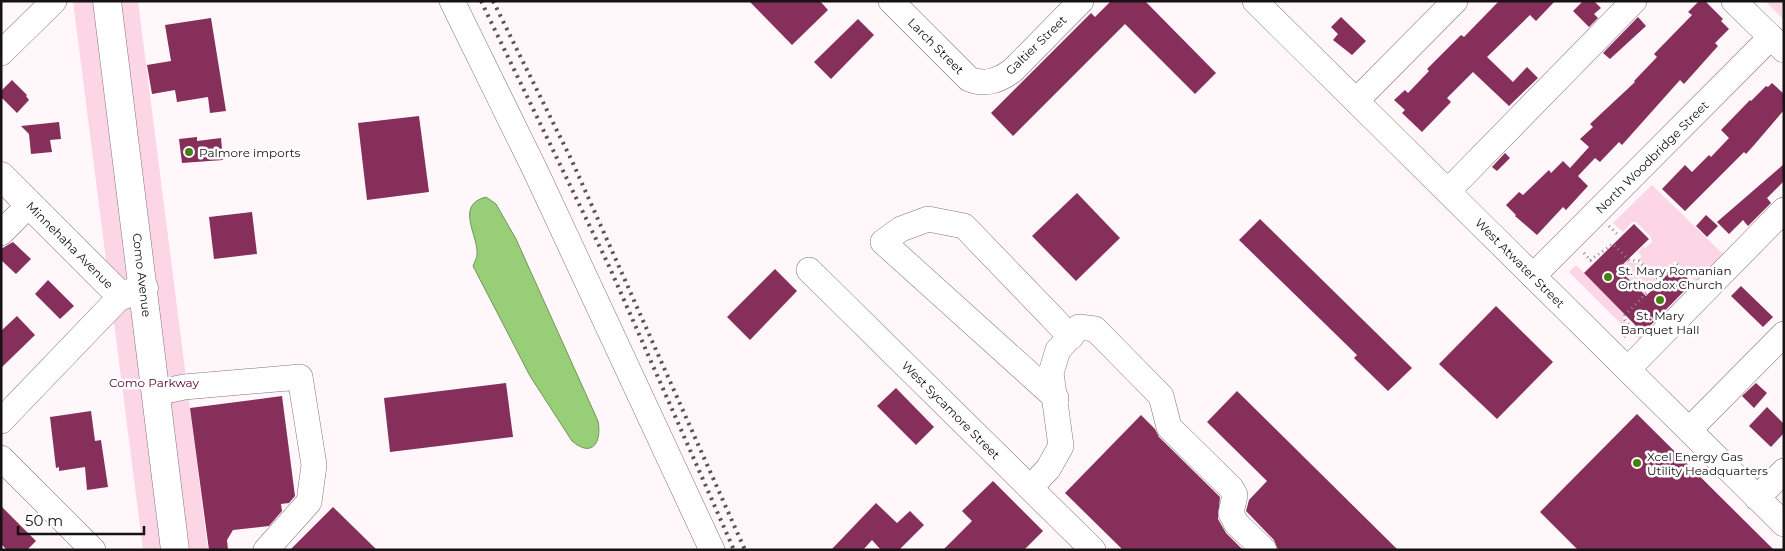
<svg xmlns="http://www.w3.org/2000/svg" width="1785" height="551" font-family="Montserrat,sans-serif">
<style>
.green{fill:#fdd6e6}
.water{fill:#98ce78;stroke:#71965a}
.building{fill:#862f5b}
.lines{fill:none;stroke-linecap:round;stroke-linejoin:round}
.minor-casing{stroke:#81757a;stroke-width:26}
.major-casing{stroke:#81757a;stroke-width:29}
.path{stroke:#8d8789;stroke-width:3;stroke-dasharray:1 4;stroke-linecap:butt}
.minor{stroke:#fff;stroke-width:25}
.major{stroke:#fff;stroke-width:28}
.rail{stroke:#5a5457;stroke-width:4;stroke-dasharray:2.5 5;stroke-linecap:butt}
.poi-dot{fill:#477f17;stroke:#fff;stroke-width:2}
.labels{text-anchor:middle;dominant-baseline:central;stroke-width:5;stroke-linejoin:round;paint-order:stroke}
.street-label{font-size:12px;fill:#171214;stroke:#fff}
.poi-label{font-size:12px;fill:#171214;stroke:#fff;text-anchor:start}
.park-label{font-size:12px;fill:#590035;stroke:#fff}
</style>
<rect width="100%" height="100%" fill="#fff7fa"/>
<g class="green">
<path d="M73,1h65l70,549h-65z"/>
<path d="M1765,1h19v19z"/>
<path d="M1652,185l72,70 -28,27 -21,-21 -16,17 -20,-19 3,-3 -4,-4 5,-6 2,2 7,-6 -2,-6 -14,-14h-4l-9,10 -10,-9z"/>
<path d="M1608,249l11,4 10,9 12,2 16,17 -32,32 -2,6 5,7 -4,1 -55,-55 7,-7 36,36 19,-19 -28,-28z"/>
<path d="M1693,284l2,2 -54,54 -10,-6 7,-7 6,6z"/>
</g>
<path class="water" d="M486,197l10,7 20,35 82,182c4,20 -5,38 -26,20l-42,-65 -57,-110c1,-3 4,-8 4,-11 2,-19 -23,-50 9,-58z"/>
<g class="building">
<path d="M749,1h71l8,9 -36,35z"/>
<path d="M1111,1h34l71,72 -21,21 -70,-70 -112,112 -22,-23 100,-100 4,4z"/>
<path d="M1499,1h56l-19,20 -6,-6 -43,42 26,25 14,-15 11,11 -29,28 -36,-34 -26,26 4,4 -29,30 -20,-19 3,-3 -11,-10 11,-10 3,3 21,-22 -2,-2 34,-34 3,2z"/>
<path d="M1583,1h11l7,7 -7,6 4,4 -9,9 -16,-16z"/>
<path d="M1699,1h6l18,18 -2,2 8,8 -14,14 3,3 -34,38 -4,-4 -58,65 -3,-3 -19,20 -5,-4 -17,18 10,10 -22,24 -3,-3 -26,28 -22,-19 1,-1 -10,-10 13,-13 4,3 26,-25 2,3 12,-12 7,7 19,-21 -9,-8 13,-12 -3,-3 45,-42 -1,-1 23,-24 -3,-3 38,-39 -4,-3z"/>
<path d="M1341,17l25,24 -14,14 -19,-15 5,-6 -7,-7z"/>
<path d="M1638,17l8,9 -36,33 -7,-6z"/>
<path d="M211,18l15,93 -16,2 -2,-16 -31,5 -2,-12 -23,4 -5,-29 24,-4 -6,-36z"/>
<path d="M858,19l16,16 -43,44 -17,-17z"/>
<path d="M12,80l15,15 -1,1 3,4 -12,13 -16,-16v-6z"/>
<path d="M1772,83l12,11v16l-29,34 -9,10 -2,-2 -59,59 -23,-22 23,-24 7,7 17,-17 2,2 18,-19 -8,-8 29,-30 1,1 15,-15 2,1z"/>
<path d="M419,116l10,76 -62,8 -9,-77z"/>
<path d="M59,122l2,17 -11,1 2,12 -21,2 -2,-20 -8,-8z"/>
<path d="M197,137v4l24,-3 2,22 -41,3 -3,-24z"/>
<path d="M1505,153l5,5 -13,13 -5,-4z"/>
<path d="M1784,164v17l-17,17 4,5 -23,23 -5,-6 -14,14 -12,-12z"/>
<path d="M1077,193l43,45 -44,43 -44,-45z"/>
<path d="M252,212l5,42 -43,5 -5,-42z"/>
<path d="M1706,215l12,11 -11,11 -11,-11z"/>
<path d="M1260,219l152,149 -24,23 -34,-33 3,-3 -118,-115z"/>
<path d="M1634,224l15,15 -31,30 28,27 30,-30 16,17 -49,50 -59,-60z"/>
<path d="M13,242l18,17 -15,15 -15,-14v-11z"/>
<path d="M775,269l22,22 -47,49 -23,-23z"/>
<path d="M48,280l26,26 -14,13 -25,-25z"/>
<path d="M1741,286l32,31 -10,10 -32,-31z"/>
<path d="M1496,306l57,56 -56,57 -58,-55z"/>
<path d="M17,316l18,19 -34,33v-37z"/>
<path d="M506,383l7,54 -123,15 -6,-54z"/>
<path d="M1756,383l11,10 -13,15 -12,-12z"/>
<path d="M896,388l38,39 -18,18 -39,-39z"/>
<path d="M1237,391l161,159h-120l-4,-10 -28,-29 3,-11 18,-19 -60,-59z"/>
<path d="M282,396l13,100 -6,7 -8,1 1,7 -13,15 -36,4 -6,10 1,10h-19l-19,-142z"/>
<path d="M1767,407l17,17v9l-13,14 -22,-21z"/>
<path d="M91,411l4,30 6,-1 7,47 -21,3 -2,-23 -26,4v-4l-3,1 -6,-51z"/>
<path d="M1637,414l137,136h-196l-38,-38z"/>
<path d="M1141,415l14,14 4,8 61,60 -2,22 8,14 17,17h-120l-58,-57z"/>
<path d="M993,481l50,50 -19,19h-81l29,-29 -10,-10z"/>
<path d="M876,503l21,20 13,-12 14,14 -25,25h-18l-9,-10 -9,10h-32z"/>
<path d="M1,506l35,35 -9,9h-20l-6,-6z"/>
<path d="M333,507l44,43h-87z"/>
</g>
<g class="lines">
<defs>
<g id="minor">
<path d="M452,1l84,171 176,378"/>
<path d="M891,1l78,78c17,7 30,1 43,-8l69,-70"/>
<path d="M1255,1l529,523"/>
<path d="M1734,1l50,49"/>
<path d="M1,53l53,-52"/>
<path d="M1356,101l99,-100"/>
<path d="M1448,191l186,-190"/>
<path d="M1,233l29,-29"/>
<path d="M809,270l284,280"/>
<path d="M1533,276l238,-239"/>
<path d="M1628,369l156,-159"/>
<path d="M156,393l28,-6 116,-10 14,88 -5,37 -43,48"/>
<path d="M1056,398l-173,-156 18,-13 27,-10 36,7 107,111"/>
<path d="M1,421l120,-125"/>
<path d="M1689,430l95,-96"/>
<path d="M1,458l92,92"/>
<path d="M1030,488l18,-19 13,-23 -10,-73 7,-23 21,-23 16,2 66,67 8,31 62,61 4,7 -4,18 5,10 28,27"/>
<path d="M1757,498l27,-27"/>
</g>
<g id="major">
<path d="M107,1l68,549"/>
<path d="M1,176l120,120 23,-8"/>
</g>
</defs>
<use href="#minor" class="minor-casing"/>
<use href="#major" class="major-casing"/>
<g class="path">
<path d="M1609,226l10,10"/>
<path d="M1584,253l8,9"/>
<path d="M1590,260l23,-16 16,16 10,1 20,19"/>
<path d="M1632,328l-7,-8v-5l51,-52 14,14"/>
<path d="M1624,337l11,-11"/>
</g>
<use href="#minor" class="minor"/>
<use href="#major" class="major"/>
<g class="rail">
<path d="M481,1l128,265 125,284"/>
<path d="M493,1l79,160 173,389"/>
</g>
</g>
<g class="poi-dot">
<circle cx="189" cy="152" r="5"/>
<circle cx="1608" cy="277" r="5"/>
<circle cx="1660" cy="300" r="5"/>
<circle cx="1637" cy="463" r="5"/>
</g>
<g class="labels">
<g class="street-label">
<text transform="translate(1036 45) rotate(-44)">Galtier Street</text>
<text transform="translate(936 46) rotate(45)">Larch Street</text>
<text transform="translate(1652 157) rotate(-45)">North Woodbridge Street</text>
<text transform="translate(70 245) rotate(45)">Minnehaha Avenue</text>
<text transform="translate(1520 263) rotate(45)">West Atwater Street</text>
<text transform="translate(142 275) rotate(83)">Como Avenue</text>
<text transform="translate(951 410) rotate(45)">West Sycamore Street</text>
</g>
<g class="poi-label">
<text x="199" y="152">Palmore imports</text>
<text x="1618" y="270">St. Mary Romanian<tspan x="1618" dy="14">Orthodox Church</tspan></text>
<text x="1660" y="315" text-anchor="middle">St. Mary<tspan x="1660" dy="14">Banquet Hall</tspan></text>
<text x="1647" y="456">Xcel Energy Gas<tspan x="1647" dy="14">Utility Headquarters</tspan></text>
</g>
<g class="park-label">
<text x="154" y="382">Como Parkway</text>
</g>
</g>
<rect width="1785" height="551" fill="none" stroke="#171214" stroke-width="5"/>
<path d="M18 526v8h126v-8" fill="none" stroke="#171214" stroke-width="2.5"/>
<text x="25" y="526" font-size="15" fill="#171214" stroke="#ffffff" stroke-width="4" paint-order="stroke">50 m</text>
</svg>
